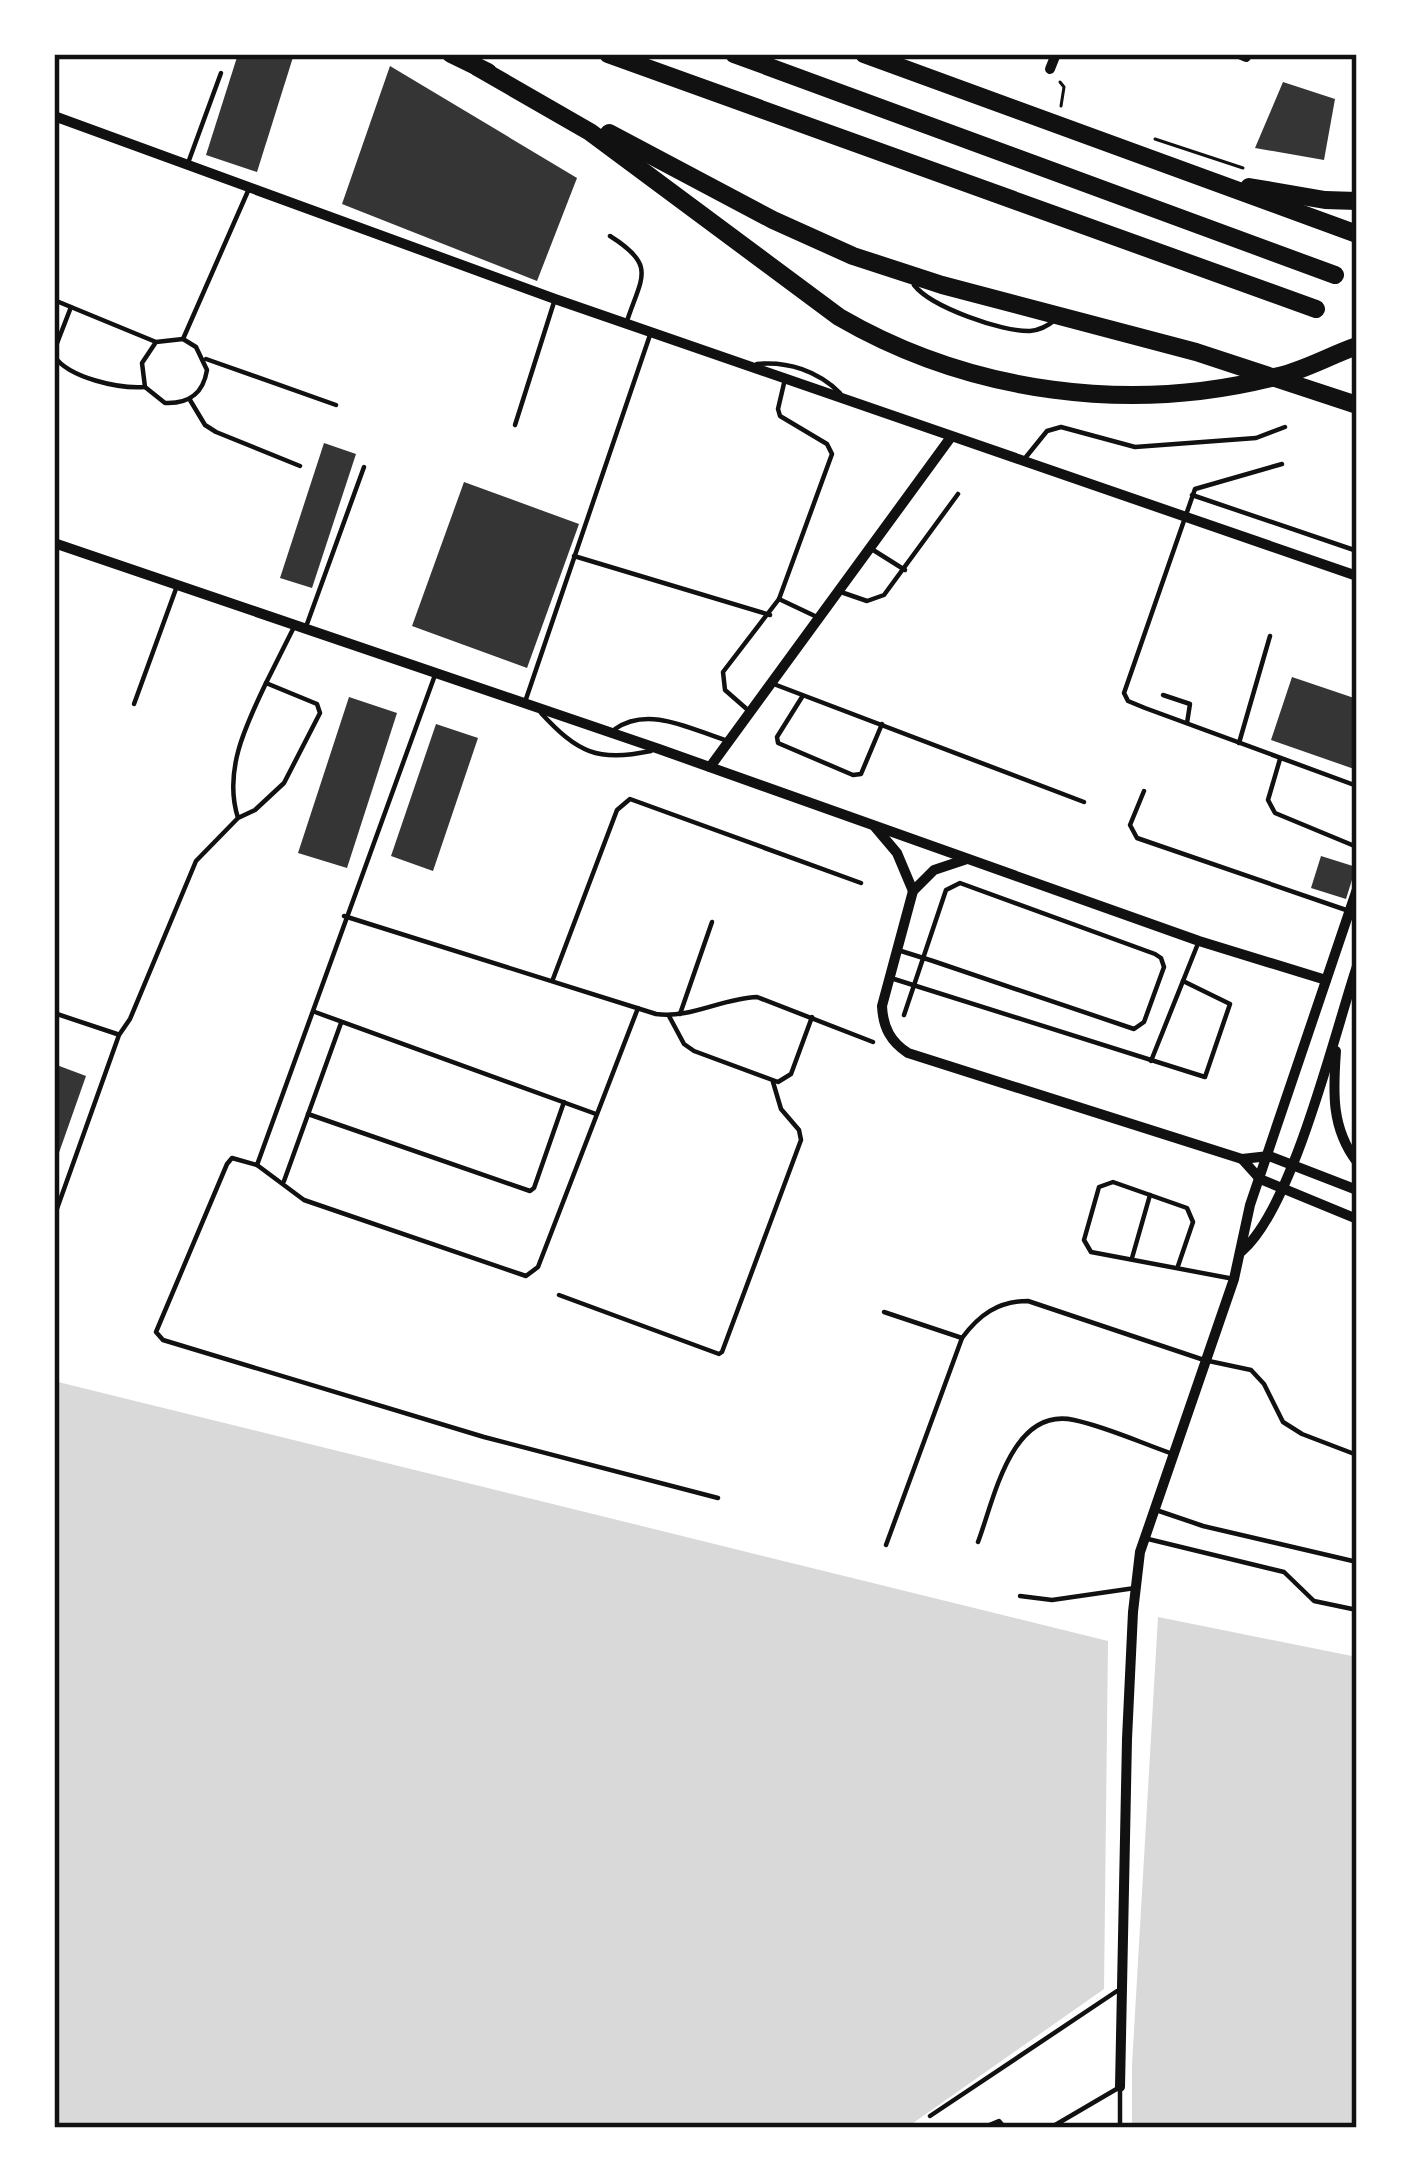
<svg xmlns="http://www.w3.org/2000/svg" width="1411" height="2182" font-family="Montserrat,sans-serif">
<style>
.water{fill:#d9d9d9}
.building{fill:#353535}
.lines{fill:none;stroke-linecap:round;stroke-linejoin:round}
.path{stroke:#111;stroke-width:3}
.service{stroke:#111;stroke-width:4.5}
.minor{stroke:#111;stroke-width:10}
.motorway{stroke:#111;stroke-width:18}
.neatline{fill:none;stroke:#111;stroke-width:4.5}
</style>
<rect width="100%" height="100%" fill="#fff"/>
<g class="water">
<path d="M54,1381l1054,260 -4,348 -198,139h-852z"/>
<path d="M1158,1617l199,40v471h-225v-63z"/>
</g>
<g class="building">
<path d="M238,54h56l-37,118 -51,-17z"/>
<path d="M390,66l187,112 -40,103 -195,-77z"/>
<path d="M1283,82l52,17 -11,61 -69,-12z"/>
<path d="M324,443l32,11 -44,134 -32,-10z"/>
<path d="M464,482l115,42 -52,144 -115,-42z"/>
<path d="M1292,677l65,22v71l-86,-30z"/>
<path d="M349,697l48,16 -50,155 -49,-15z"/>
<path d="M436,724l42,14 -45,133 -42,-15z"/>
<path d="M1321,856l35,11 -10,32 -35,-11z"/>
<path d="M54,1064l32,12 -31,88h-1z"/>
</g>
<g class="lines">
<g class="path">
<path d="M1060,82l4,5 -3,19"/>
<path d="M1155,139l88,29"/>
</g>
<g class="service">
<path d="M188,163l33,-90"/>
<path d="M610,236c48,30 31,41 16,88"/>
<path d="M914,285c17,22 88,47 116,46 11,-1 18,-5 26,-12"/>
<path d="M54,300l102,42 27,-3 13,8 11,23c-4,24 -18,34 -42,33l-20,-16 -3,-24 14,-21"/>
<path d="M183,339l65,-148"/>
<path d="M54,351l17,-44"/>
<path d="M54,356c15,22 65,33 91,31"/>
<path d="M206,359l130,46"/>
<path d="M757,364c31,-3 61,7 83,29"/>
<path d="M190,400l15,25 11,7 84,34"/>
<path d="M515,425l40,-126"/>
<path d="M1026,457l21,-26 14,-4 74,20 121,-9 29,-11"/>
<path d="M1282,464l-87,25 -71,204 4,8 17,7 212,78"/>
<path d="M1192,495l165,56"/>
<path d="M870,548l35,22"/>
<path d="M574,556l196,59"/>
<path d="M838,591l29,10 17,-6 74,-101"/>
<path d="M779,599l38,18"/>
<path d="M307,624l57,-157"/>
<path d="M435,675l-178,490 -25,-7 -5,6 -71,168 7,8 321,97 234,61"/>
<path d="M266,683l27,-54"/>
<path d="M771,683l313,119"/>
<path d="M1163,695l27,9 -3,19"/>
<path d="M802,697l-25,40 1,6 75,32 8,-1 21,-50"/>
<path d="M526,699l124,-364"/>
<path d="M134,704l43,-118"/>
<path d="M749,711l-24,-21 -2,-18 56,-73 53,-145 -5,-10 -47,-28 -2,-7 7,-30"/>
<path d="M541,713c37,40 56,49 110,38"/>
<path d="M615,729c34,-24 77,1 113,12"/>
<path d="M1239,743l31,-107"/>
<path d="M1280,759l-12,41 7,13 82,34"/>
<path d="M1144,791l-14,34 7,13 212,73"/>
<path d="M344,916l312,98c34,5 67,-16 101,-17l116,45"/>
<path d="M901,951l32,10 201,68 10,-7 20,-55 -3,-9 -6,-4 -195,-71 -14,7 -42,125"/>
<path d="M553,979l64,-169 13,-11 231,84"/>
<path d="M894,979l311,98 25,-73 -47,-23"/>
<path d="M315,1012l281,102"/>
<path d="M54,1013l63,21"/>
<path d="M680,1014l32,-92"/>
<path d="M669,1016l15,28 10,7 84,31 13,-8 21,-57"/>
<path d="M1151,1061l48,-120"/>
<path d="M308,1114l222,77 4,-3 30,-86"/>
<path d="M257,1165l47,35 222,76 12,-9 100,-259"/>
<path d="M284,1181l57,-158"/>
<path d="M54,1217l65,-182 11,-16 66,-158 42,-43 17,-8 29,-27 36,-70 -3,-9 -51,-21c-20,42 -43,88 -28,135"/>
<path d="M1132,1258l18,-63"/>
<path d="M1178,1266l15,-44 -6,-14 -74,-26 -14,5 -15,53 7,12 143,27"/>
<path d="M559,1295l160,59 3,-2 79,-212 -2,-10 -18,-21 -8,-27"/>
<path d="M884,1312l78,26"/>
<path d="M1159,1511l44,15 154,36"/>
<path d="M1144,1538l140,34 30,29 43,9"/>
<path d="M978,1542c16,-42 33,-136 96,-122 33,7 67,23 99,34"/>
<path d="M886,1545l76,-207c17,-23 36,-37 66,-37l176,59 47,10 13,14 19,38 19,12 55,21"/>
<path d="M1020,1596l32,4 83,-12"/>
<path d="M930,2116l187,-125"/>
<path d="M982,2128l17,-7 6,7"/>
<path d="M1050,2128l70,-41"/>
<path d="M1120,2128v-36"/>
</g>
<g class="minor">
<path d="M1239,54l7,3"/>
<path d="M1050,69l6,-15"/>
<path d="M54,116l501,183 802,277"/>
<path d="M54,543l605,206 540,192 127,39"/>
<path d="M710,767l241,-330"/>
<path d="M875,827l22,26 16,38"/>
<path d="M967,859l-33,11 -21,21 -31,115c1,22 9,36 26,47l334,106 27,-3 88,34"/>
<path d="M1336,1051c-3,41 -5,77 21,111"/>
<path d="M1242,1159l18,20 97,40"/>
<path d="M1242,1251c51,-44 92,-216 115,-285"/>
<path d="M1120,2087l7,-348 6,-127 7,-60 94,-273 16,-74 107,-316"/>
</g>
<g class="motorway">
<path d="M451,54l37,18"/>
<path d="M608,54l708,255"/>
<path d="M734,54l601,221"/>
<path d="M864,54l493,180"/>
<path d="M477,67l113,65 249,185c131,76 292,98 440,59 26,-6 52,-21 78,-30"/>
<path d="M609,133l164,87 80,36 89,29 254,67 161,53"/>
<path d="M1249,187l76,13 32,1"/>
</g>
</g>
<rect width="1411" height="2182" fill="none" stroke="#ffffff" stroke-width="114"/>
<rect x="57" y="57" width="1297" height="2068" class="neatline"/>
</svg>
